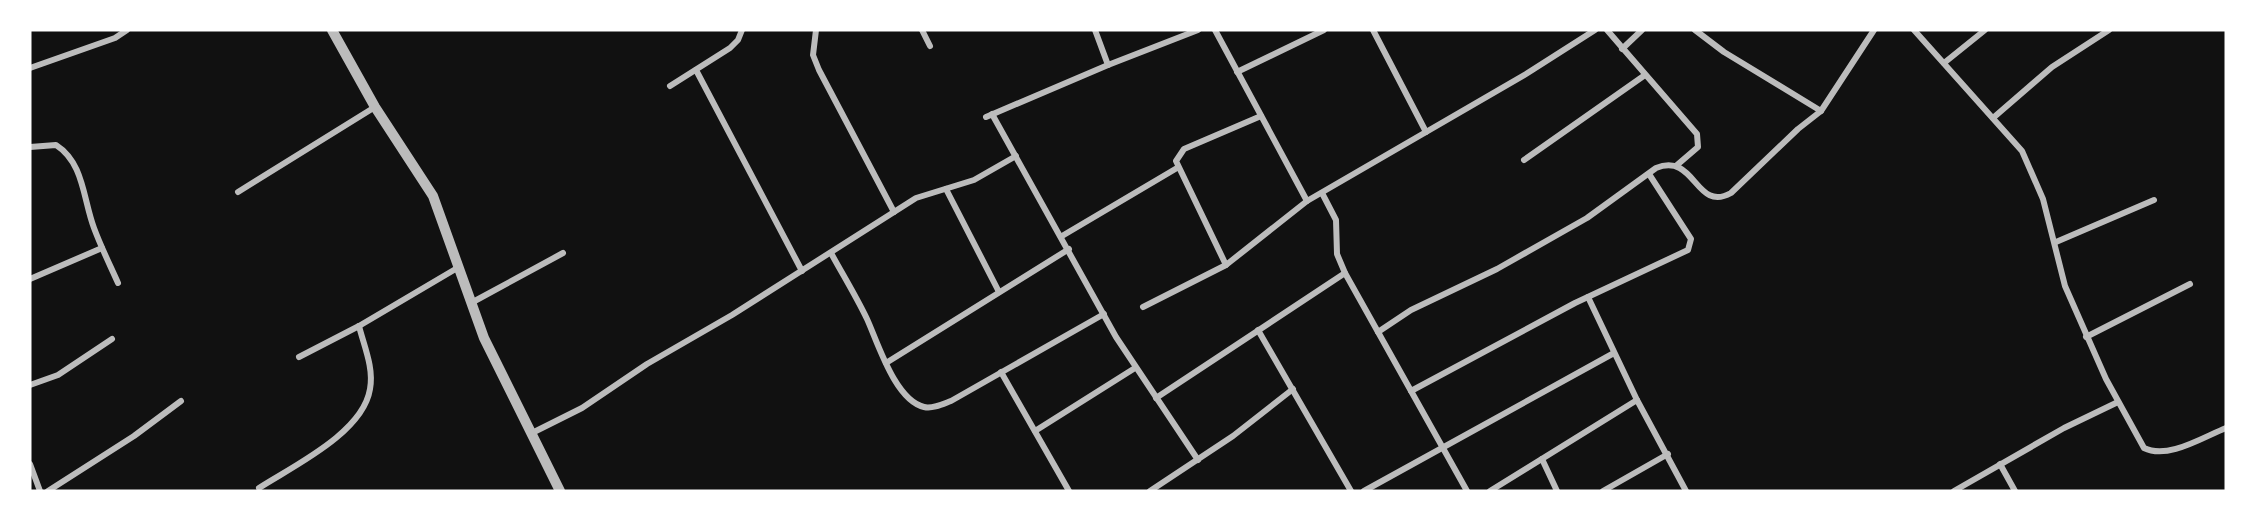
<svg xmlns="http://www.w3.org/2000/svg" width="2256" height="521" font-family="'DejaVu Sans',sans-serif">
<style>
.lines{fill:none;stroke-linecap:round;stroke-linejoin:round}
.minor{stroke:#bcbcbc;stroke-width:6}
.tertiary{stroke:#bcbcbc;stroke-width:10}
</style>
<rect width="100%" height="100%" fill="#111"/>
<g class="lines">
<g class="minor">
<path d="M816,30l-3,25 6,15 75,142"/>
<path d="M922,30l8,16"/>
<path d="M1095,30l13,35"/>
<path d="M1215,30l92,171"/>
<path d="M1373,30l53,102"/>
<path d="M1607,30l90,104 1,13 -21,18"/>
<path d="M1695,30l29,22 97,59"/>
<path d="M1914,30l108,121 21,48 22,87 41,93 38,69c24,12 59,-11 82,-20"/>
<path d="M1622,49l20,-19"/>
<path d="M1944,63l41,-33"/>
<path d="M30,68l85,-30 12,-8"/>
<path d="M696,70l106,201"/>
<path d="M1237,72l87,-42"/>
<path d="M670,86l60,-38 8,-8 4,-10"/>
<path d="M992,114l124,223 82,123"/>
<path d="M986,117l122,-52 90,-35"/>
<path d="M1993,118l59,-51 57,-37"/>
<path d="M30,147l26,-2c28,18 27,54 38,83 7,19 16,37 24,55"/>
<path d="M1524,160l121,-85"/>
<path d="M946,189l53,103"/>
<path d="M238,192l137,-85"/>
<path d="M1322,193l14,27 1,34 8,19 122,218"/>
<path d="M1062,236l115,-68"/>
<path d="M2056,242l98,-42"/>
<path d="M831,253c12,22 25,43 36,66 11,24 28,81 57,88 9,2 19,-3 27,-6l153,-87"/>
<path d="M1226,265l-50,-104 8,-12 77,-33"/>
<path d="M30,279l72,-31"/>
<path d="M1588,297l49,103 49,91"/>
<path d="M471,303l92,-50"/>
<path d="M1143,307l83,-42 81,-64 219,-127 69,-44"/>
<path d="M1258,330l93,161"/>
<path d="M1378,332l33,-22 86,-41 90,-51 69,-50c40,-16 39,45 75,25l67,-64 23,-18 53,-81"/>
<path d="M2086,337l104,-53"/>
<path d="M299,357l60,-31 100,-59"/>
<path d="M886,363l183,-114"/>
<path d="M1001,372l68,119"/>
<path d="M30,385l28,-10 54,-36"/>
<path d="M1411,391l164,-88 113,-53 3,-11 -42,-65"/>
<path d="M1156,398l189,-125"/>
<path d="M1035,431l100,-63"/>
<path d="M530,434l52,-26 65,-44 85,-49 184,-117 58,-18 42,-24"/>
<path d="M1542,459l15,32"/>
<path d="M30,464l10,27"/>
<path d="M2000,464l15,27"/>
<path d="M259,488c34,-22 104,-55 111,-99 4,-21 -6,-43 -11,-63"/>
<path d="M48,491l86,-55 47,-35"/>
<path d="M1150,491l83,-55 60,-47"/>
<path d="M1364,491l250,-138"/>
<path d="M1490,491l147,-91"/>
<path d="M1603,491l65,-37"/>
<path d="M1954,491l110,-63 54,-26"/>
</g>
<path class="tertiary" d="M332,30l43,77 58,89 51,142 76,153"/>
</g>
<rect width="2256" height="521" fill="none" stroke="#ffffff" stroke-width="63"/>
</svg>
